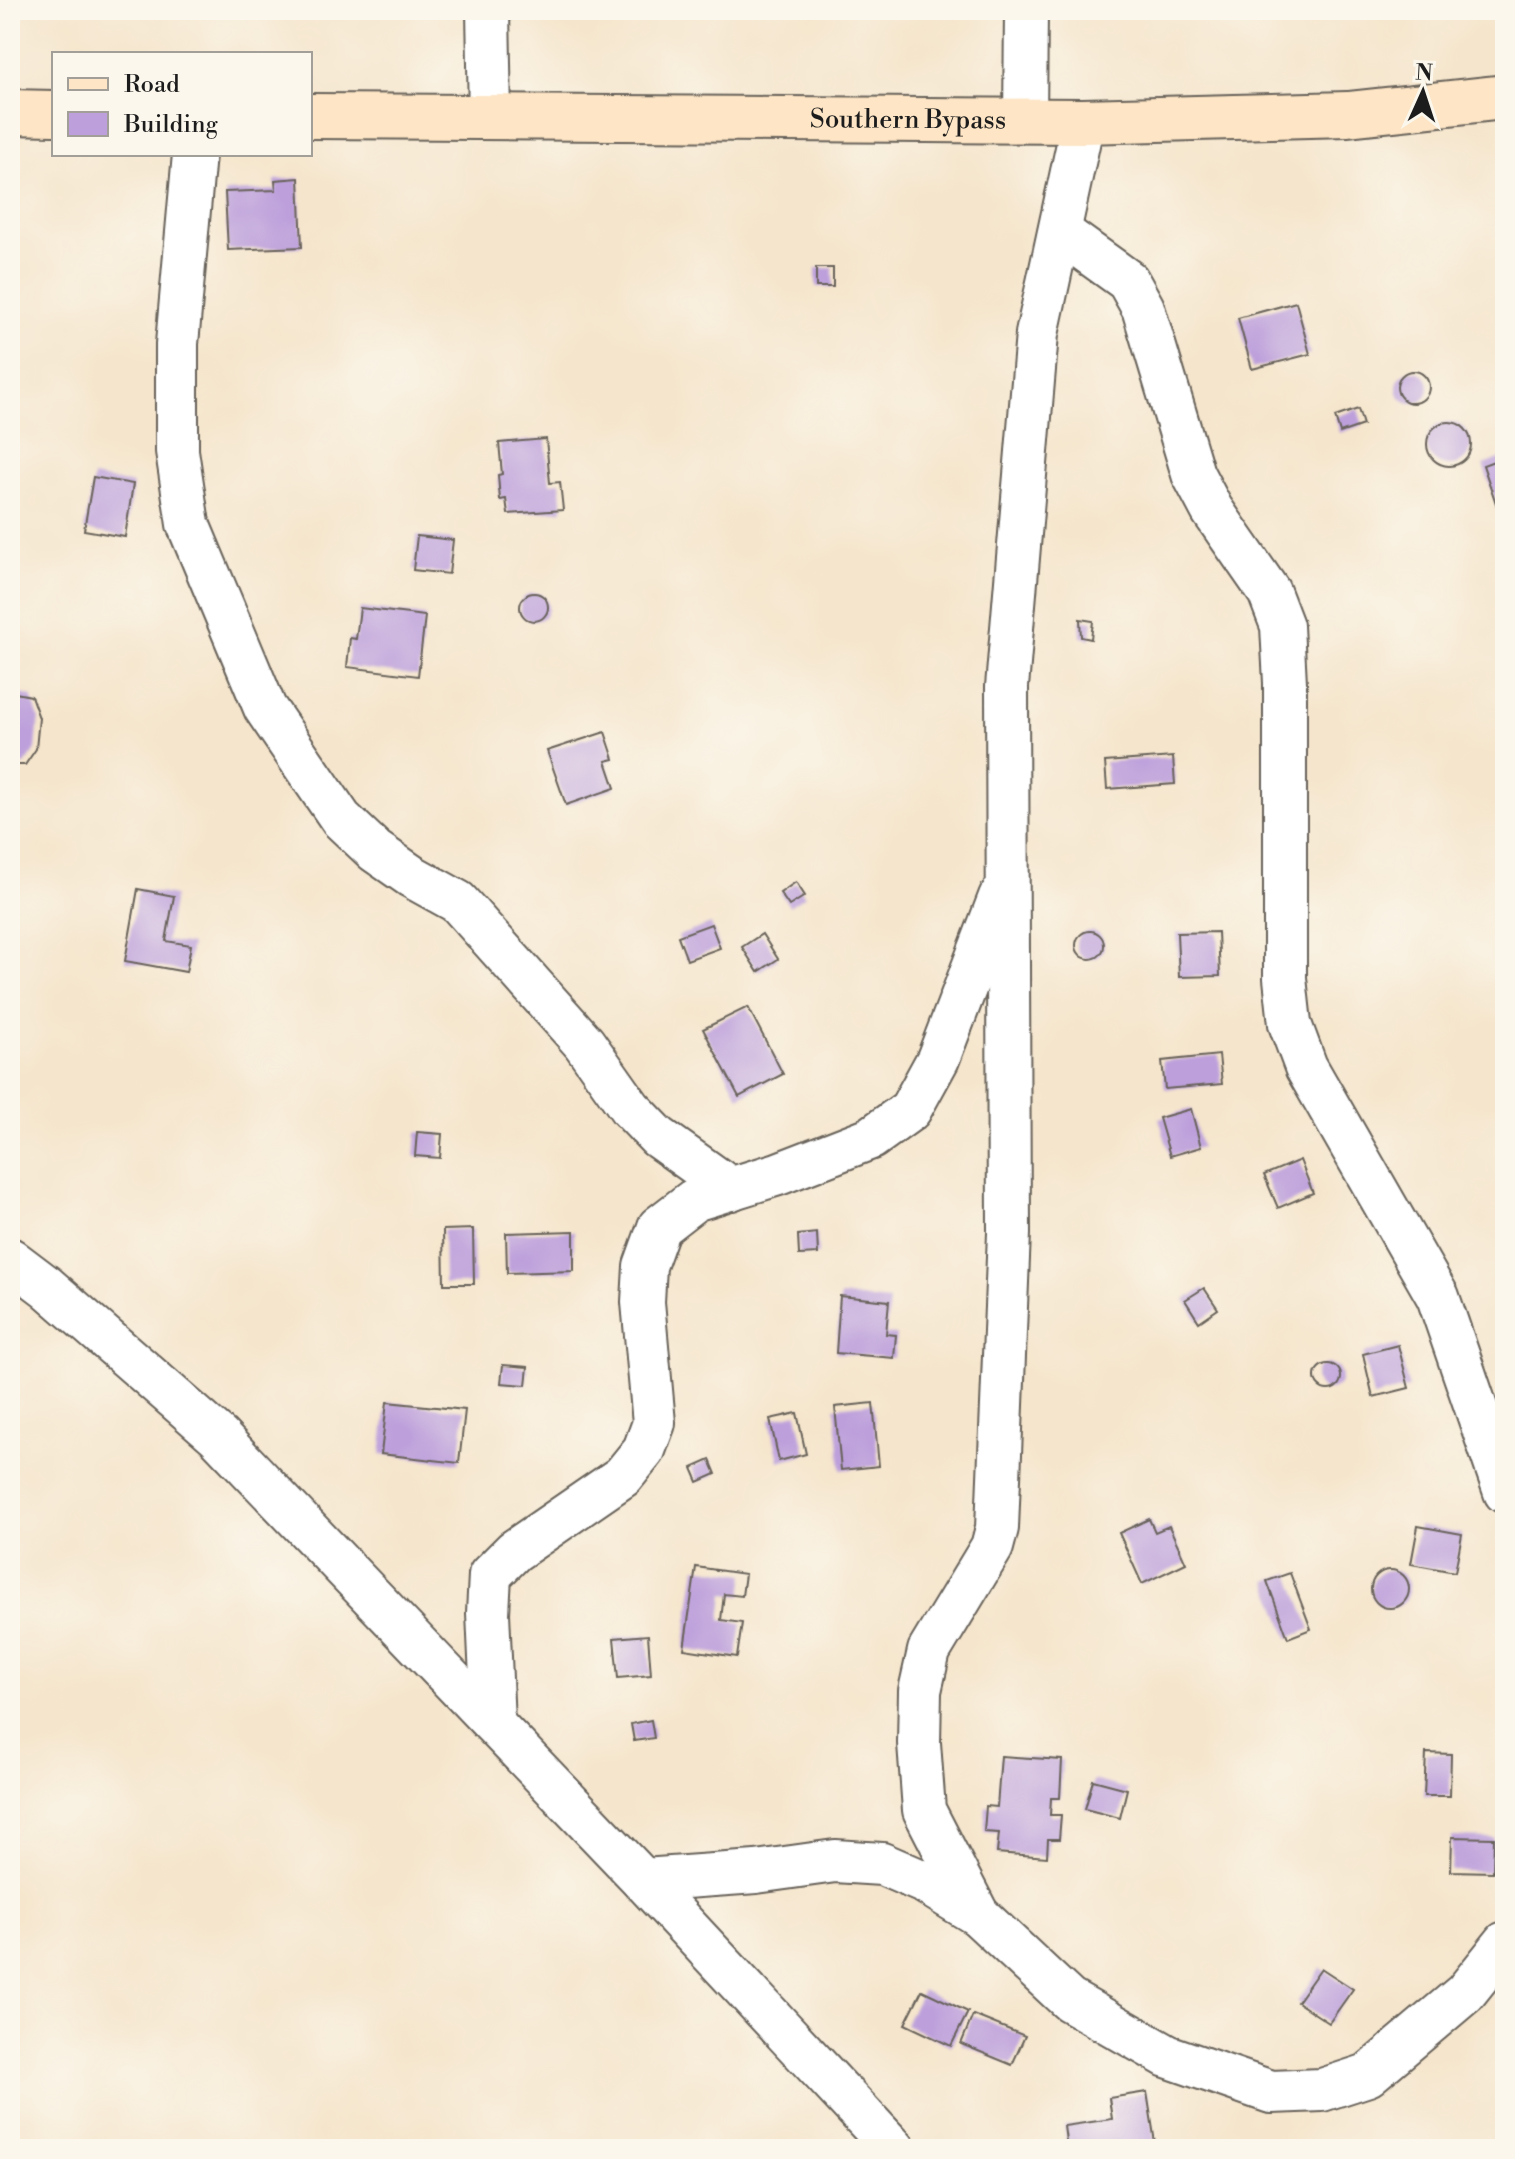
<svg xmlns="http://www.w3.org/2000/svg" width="1515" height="2159" font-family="'Libre Bodoni',serif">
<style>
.building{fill:#bda0db}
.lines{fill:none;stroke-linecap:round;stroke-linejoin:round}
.street-casing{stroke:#68625a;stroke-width:46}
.secondary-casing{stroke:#68625a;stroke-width:48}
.street{stroke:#fff;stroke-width:42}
.secondary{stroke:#fde5c5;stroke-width:44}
.labels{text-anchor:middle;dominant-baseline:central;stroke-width:7;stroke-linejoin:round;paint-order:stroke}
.street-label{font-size:26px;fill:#1c1c1c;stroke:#fbf7ec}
</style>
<rect width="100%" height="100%" fill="#fbf7ec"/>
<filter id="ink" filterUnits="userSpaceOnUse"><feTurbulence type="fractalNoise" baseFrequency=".0125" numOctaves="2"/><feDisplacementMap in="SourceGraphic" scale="16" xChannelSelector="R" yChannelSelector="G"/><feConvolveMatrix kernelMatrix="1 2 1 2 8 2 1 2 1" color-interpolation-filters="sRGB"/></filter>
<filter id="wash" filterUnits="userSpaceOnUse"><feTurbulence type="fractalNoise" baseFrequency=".006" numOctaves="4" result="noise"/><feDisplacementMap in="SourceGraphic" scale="32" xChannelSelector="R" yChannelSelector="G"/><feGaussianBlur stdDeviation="1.8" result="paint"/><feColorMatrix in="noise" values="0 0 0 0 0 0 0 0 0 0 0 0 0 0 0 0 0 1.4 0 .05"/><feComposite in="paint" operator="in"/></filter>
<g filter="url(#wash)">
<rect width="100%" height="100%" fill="#f5e5cc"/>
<g id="blocks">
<g class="building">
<path d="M299,178l3,69 -74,3 -3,-58 51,-2 -1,-10z"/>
<rect x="816" y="268" width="17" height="19"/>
<path d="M1296,302l14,52 -58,15 -14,-51z"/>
<circle cx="1413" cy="387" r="16"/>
<path d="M1358,409l5,16 -23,8 -5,-16z"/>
<circle cx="1449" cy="444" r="22"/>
<path d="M546,439l4,44 10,-1 3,28 -55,4 -2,-15 -6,1 -2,-25 4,-1 -3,-31z"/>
<path d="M1505,457v66l-2,1 -20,-59z"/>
<path d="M93,477l40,7 -8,53 -41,-7z"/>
<path d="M417,536l36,4 -4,34 -36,-4z"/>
<circle cx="534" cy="607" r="14"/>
<path d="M360,608l65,8 -7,60 -71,-9 3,-29 6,1z"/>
<path d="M1080,619l13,2 -2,18 -10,-2z"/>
<path d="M10,692l21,4 8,22 -3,31 -11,16h-15z"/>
<path d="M605,732l9,27 -8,2 9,27 -49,17 -19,-54z"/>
<path d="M1173,757l2,27 -68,5 -2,-27z"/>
<path d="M796,882l9,14 -16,10 -9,-13z"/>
<path d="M138,889l36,7 -8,45 25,4 -5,27 -61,-11z"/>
<path d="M711,924l9,24 -33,12 -9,-24z"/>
<circle cx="1090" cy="945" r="14"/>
<path d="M1218,932l2,44 -41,1 -2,-44z"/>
<path d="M762,934l16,25 -20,13 -16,-25z"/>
<path d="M748,1007l35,67 -44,23 -36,-68z"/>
<path d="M1219,1055l3,29 -57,5 -3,-28z"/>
<path d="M1191,1109l10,38 -31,9 -11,-38z"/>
<path d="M417,1132l25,2 -2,24 -25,-2z"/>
<path d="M1300,1160l13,33 -35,15 -14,-33z"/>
<path d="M473,1229l1,55h-30l-1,-54z"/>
<path d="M574,1231v40l-67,2 -1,-40z"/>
<path d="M817,1233l1,21 -19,1 -1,-20z"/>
<path d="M1204,1288l14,21 -19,13 -14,-22z"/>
<path d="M840,1296l49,5 -3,33 10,1 -2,23 -58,-5z"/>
<path d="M1398,1345l11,43 -36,9 -10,-43z"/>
<circle cx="1328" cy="1377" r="13"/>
<path d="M503,1365l25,2 -2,18 -25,-2z"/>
<path d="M387,1402l78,8 -6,53 -78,-9z"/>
<path d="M873,1403l6,63 -38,4 -6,-63z"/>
<path d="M797,1413l9,41 -27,7 -9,-42z"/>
<path d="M710,1460l6,14 -18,8 -6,-14z"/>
<path d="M1149,1519l6,13 14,-6 17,37 -44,21 -23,-51z"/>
<path d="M1418,1526l44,8 -7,38 -44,-8z"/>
<path d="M696,1567l49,7 -3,22 -18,-2 -3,26 21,3 -5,34 -53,-8z"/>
<circle cx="1390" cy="1589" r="19"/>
<path d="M1290,1573l21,56 -23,9 -21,-57z"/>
<path d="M648,1635l3,40 -33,3 -4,-40z"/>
<path d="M651,1720l3,18 -20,3 -3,-17z"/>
<path d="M1426,1753l25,1 -1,42h-26z"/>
<path d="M1001,1756l61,4 -2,38h-9l-1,17h11l-2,24h-11l-1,18 -50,-4 2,-20 -15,-1 2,-26 11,1z"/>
<path d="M1093,1780l34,9 -7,29 -35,-9z"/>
<path d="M1452,1837l42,1 -1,34 -42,-1z"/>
<path d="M1321,1968l32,21 -24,34 -32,-21z"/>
<path d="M922,1990l46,22 -17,34 -46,-22z"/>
<path d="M973,2015l52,21 -13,29 -51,-21z"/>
<path d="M1147,2092l9,57h-89l-3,-23 48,-7 -3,-21z"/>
</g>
</g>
</g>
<g filter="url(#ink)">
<use href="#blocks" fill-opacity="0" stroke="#68625a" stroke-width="2"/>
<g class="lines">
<defs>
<g id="street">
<path d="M488,10l2,107"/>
<path d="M1025,121l1,-111"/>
<path d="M194,154l-17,190v107l11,73 77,184 76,111 34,32 36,25 47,26 126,141 46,65 28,29 73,52"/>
<path d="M1060,232l68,49 15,27 50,166 19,36 57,82 13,34 3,57v295l5,46 16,43 132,230 67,195"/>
<path d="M10,1259l37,28 171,149 425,444 251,269"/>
<path d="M493,1723l-5,-110 2,-38 24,-24 109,-75 21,-26 10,-27 -11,-121 2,-36 14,-39 35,-27 84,-26 93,-36 39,-28 28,-51 62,-162"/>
<path d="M643,1880l113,-8 79,-11 47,3 44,19 52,32 91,85 98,56 104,36 51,-2 46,-15 97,-82 40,-50"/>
<path d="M978,1915l-54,-105 -5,-67 1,-52 9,-40 63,-104 5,-19 12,-295 -2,-546 30,-353 46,-213"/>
</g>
<g id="secondary">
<path d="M10,112l44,1"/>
<path id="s1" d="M310,116l773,5 265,-7 157,-17"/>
</g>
</defs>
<use href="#street" class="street-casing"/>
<use href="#secondary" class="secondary-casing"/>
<use href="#street" class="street"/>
<use href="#secondary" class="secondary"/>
</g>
</g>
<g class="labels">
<g class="street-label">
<text stroke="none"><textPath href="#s1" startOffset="598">Southern Bypass</textPath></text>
</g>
</g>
<rect width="1515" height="2159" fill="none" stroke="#fbf7ec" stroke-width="40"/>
<rect x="52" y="52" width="260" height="104" fill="#fbf7ec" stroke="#a29f99" stroke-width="2"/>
<rect x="68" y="78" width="40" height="12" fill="#fde5c5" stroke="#a29f99" stroke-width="2"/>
<text x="124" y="92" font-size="24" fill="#1c1c1c">Road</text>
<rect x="68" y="112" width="40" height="24" fill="#bda0db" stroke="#a29f99" stroke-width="2"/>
<text x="124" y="132" font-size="24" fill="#1c1c1c">Building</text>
<g transform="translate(1423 92) rotate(3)" stroke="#fbf7ec" stroke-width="6" paint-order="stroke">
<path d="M0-6L14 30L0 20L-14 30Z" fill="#1c1c1c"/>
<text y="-12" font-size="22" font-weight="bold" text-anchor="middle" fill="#1c1c1c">N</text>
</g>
</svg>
